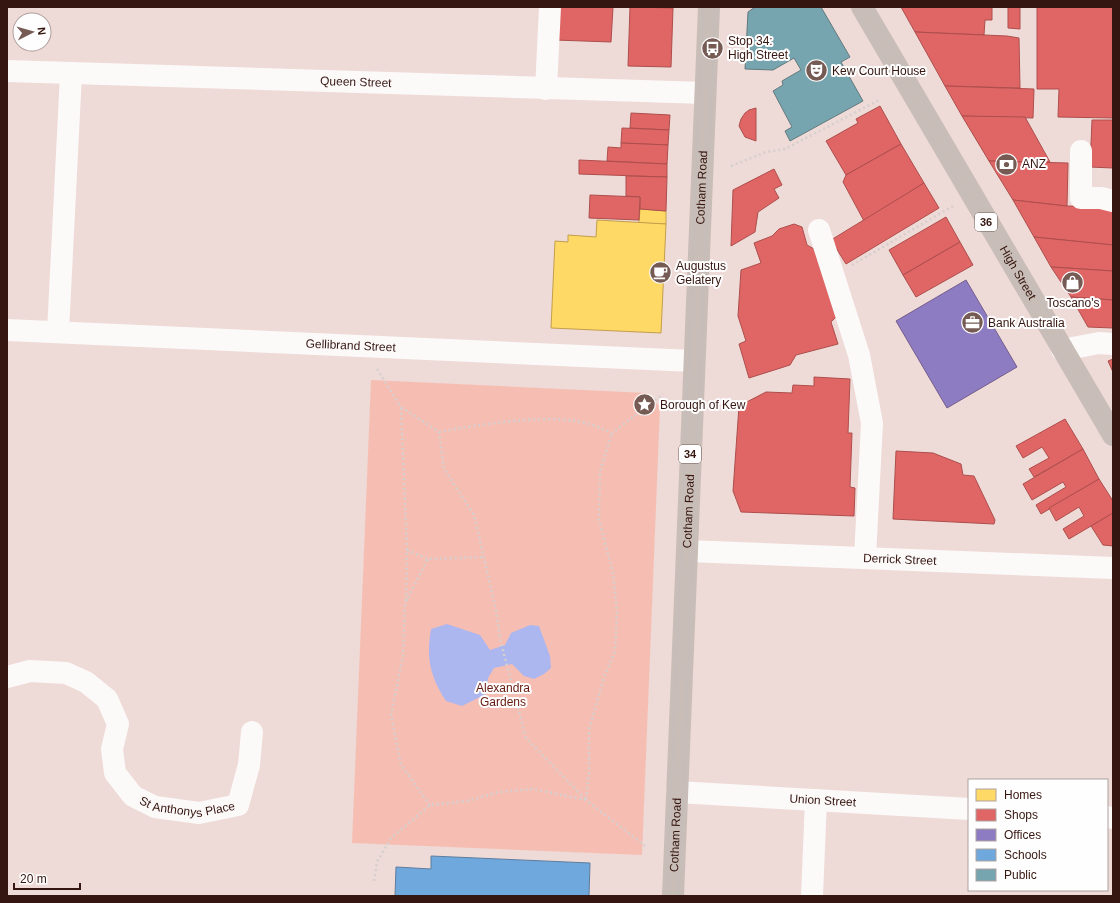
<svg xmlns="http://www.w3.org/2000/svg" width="1120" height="903" font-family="Helvetica,sans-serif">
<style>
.green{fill:#f6beb3}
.water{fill:#acb6ef}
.homes{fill:#ffd966;stroke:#c39e4c}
.shops{fill:#e06666;stroke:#ad4e4c}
.offices{fill:#8e7cc3;stroke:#745d8d}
.schools{fill:#6fa8dc;stroke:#5e7c9f}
.public{fill:#76a5af;stroke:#637a7f}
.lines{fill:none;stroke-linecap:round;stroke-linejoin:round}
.path{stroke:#d5cfce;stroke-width:2.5;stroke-dasharray:2 3;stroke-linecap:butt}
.minor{stroke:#fcf9f9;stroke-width:22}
.major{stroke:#c8bdb7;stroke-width:22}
.tram{stroke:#c4bdbc;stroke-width:1}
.labels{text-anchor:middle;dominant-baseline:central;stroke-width:4;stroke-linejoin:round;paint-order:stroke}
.shield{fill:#fefefe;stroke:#725c57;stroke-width:1}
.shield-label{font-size:11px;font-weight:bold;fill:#361610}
.poi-label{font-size:12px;fill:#361610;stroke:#fefefe;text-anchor:start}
.street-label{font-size:12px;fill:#361610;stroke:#fefefe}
.park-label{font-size:12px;fill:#671a0e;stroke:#fefefe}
</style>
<rect width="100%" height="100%" fill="#eedad6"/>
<path class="green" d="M371,380l276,13 13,14 -18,448 -290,-12z"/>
<path class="water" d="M447,624l33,11 10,15 15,-5 6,-12 19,-8 9,1 11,30 1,12 -7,6 -10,5 -10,-3 -12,-12 -18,4 -6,10 -2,16 -24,12 -16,-5c-16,-25 -20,-43 -15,-72z"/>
<g class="homes">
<path d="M640,209l26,2v13l-27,-1z"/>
<path d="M597,220l69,4 -5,109 -110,-5 4,-87 13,1v-7l28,2z"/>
</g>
<g class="shops">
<path d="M557,7h56l-2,35 -56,-2z"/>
<path d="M630,7l43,1 -2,59 -43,-1z"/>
<path d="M901,7h91v13h-7l-1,15 -69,-3z"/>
<path d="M1008,7h12v22l-12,-1z"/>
<path d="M1037,7h76v111l-55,-1 1,-28h-22z"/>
<path d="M915,32l92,4 12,2 1,50 -75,-2z"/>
<path d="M945,86l89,3 -1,29 -71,-2z"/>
<path d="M880,106l21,38 -55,31 -20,-34 32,-18 -2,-4z"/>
<path d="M756,108v33l-11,-4 -6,-11 2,-7 4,-6 4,-3z"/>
<path d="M631,113l39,2 -1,15 -39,-2z"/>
<path d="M962,116l63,1 25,45 -61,-1z"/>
<path d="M1092,120h21v48l-23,-1z"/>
<path d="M622,128l47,2 -1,15 -47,-2z"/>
<path d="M621,143l47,2 -1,19 -60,-3 1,-14 13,1z"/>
<path d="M901,144l23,39 -60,38 -21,-39 3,-7z"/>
<path d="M579,160l88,4v13l-88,-3z"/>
<path d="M989,161l79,2 -1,43 -54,-6z"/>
<path d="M774,169l8,16 -8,4 5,9 -21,14 -3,20 -24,14 2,-56z"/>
<path d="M626,176l41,1 -1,34 -26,-2v-12l-14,-1z"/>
<path d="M924,183l15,25 -93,56 -15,-24z"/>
<path d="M590,195l50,2 -1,23 -50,-2z"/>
<path d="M1013,200l54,6 46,1v38l-79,-8z"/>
<path d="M946,217l14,25 -57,33 -14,-25z"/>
<path d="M794,224l8,3 5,18 7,4 22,68 -5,5 7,22 -42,11 -6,10 -41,13 -10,-34 7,-3 -8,-25 3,-46 20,-7 -7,-20 18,-7 7,-7z"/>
<path d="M1034,237l79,8v26l-62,-4z"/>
<path d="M960,242l13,23 -57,32 -13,-22z"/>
<path d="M1051,267l62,4v29l-42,-3z"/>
<path d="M1071,297l42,3v28l-25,-1z"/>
<path d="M1113,359v13l-5,-11z"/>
<path d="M814,377l36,2 -2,54h4l-2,54 5,1 -1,28 -113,-4 -8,-21 6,-85 27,-14 26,1 1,-8 21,1z"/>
<path d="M1065,419l18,30 -49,28 -5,-8 20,-11 -7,-11 -19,11 -7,-12z"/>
<path d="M1083,449l16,30 -58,35 -5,-9 30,-18 -3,-5 -31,18 -9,-16z"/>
<path d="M896,451l37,2 28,11 2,11 11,1 21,44 -1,4 -101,-5z"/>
<path d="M1099,479l14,22v12l-44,26 -6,-10 21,-13 -5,-9 -23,14 -7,-13z"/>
<path d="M1113,513v33l-10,-1 -12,-19z"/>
</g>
<path class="offices" d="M966,280l51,87 -70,41 -51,-87z"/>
<path class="schools" d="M431,856l159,7 -1,33h-194l1,-29 35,2z"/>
<path class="public" d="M755,7h66l29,50 -9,5 22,39 -73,40 -5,-10 7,-4 -19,-36 10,-6 -1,-4 19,-11 -7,-12 -21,12 -28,-1 3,-57z"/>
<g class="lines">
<g class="path">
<path d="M731,166l35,-14 19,-3 96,-50"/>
<path d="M852,265l101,-59"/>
<path d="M377,369l24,38 38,25 5,37 30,46 22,95 4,29 26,99 60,62"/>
<path d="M401,408l6,142 -1,51"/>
<path d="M439,432c38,-7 113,-20 150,-8 8,2 15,6 23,9l51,-39"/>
<path d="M407,550l21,9"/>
<path d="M586,799l3,-26v-43l15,-53 11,-26 2,-39 -4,-39 -14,-53 1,-49 12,-38"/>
<path d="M430,805l-29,-40 -10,-50 12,-59 2,-53 23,-44 57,-2"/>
<path d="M374,881l3,-19 14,-24 39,-33 37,-4 32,-9 34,-3 53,11 59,46"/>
</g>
<g class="minor">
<path id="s1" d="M7,71l698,22"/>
<path d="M546,89l4,-82"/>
<path d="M1081,151v47h20l12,3"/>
<path d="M819,230l40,125 13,68 -7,134"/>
<path id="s2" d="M7,330l686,31"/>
<path d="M58,332l13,-258"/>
<path d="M1062,350l37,-7 14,1"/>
<path id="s3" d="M687,551l426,17"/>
<path id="s4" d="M7,677l23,-6 36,2 20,9 21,17 11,25 -6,25 3,24 18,23 22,11 44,6 39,-8 11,-40 3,-33"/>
<path id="s5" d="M677,792l292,17"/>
<path d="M1107,817l6,1"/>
<path d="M812,896l4,-96"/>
</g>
<g class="major">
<path id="s6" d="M862,7l251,428"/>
<path id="s7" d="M673,896l36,-889"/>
</g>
<g class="tram">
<path d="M855,7l258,440"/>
<path d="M869,7l244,417"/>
<path d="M667,896l36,-889"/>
<path d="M679,896l36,-889"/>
</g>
</g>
<defs>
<symbol id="bus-disc" viewBox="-11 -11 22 22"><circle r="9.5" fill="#765b55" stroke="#fefefe"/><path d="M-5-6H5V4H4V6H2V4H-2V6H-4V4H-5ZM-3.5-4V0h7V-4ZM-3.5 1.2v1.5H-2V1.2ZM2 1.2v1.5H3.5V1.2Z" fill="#fff"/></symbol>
<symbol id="theatre-disc" viewBox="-11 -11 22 22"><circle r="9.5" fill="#765b55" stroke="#fefefe"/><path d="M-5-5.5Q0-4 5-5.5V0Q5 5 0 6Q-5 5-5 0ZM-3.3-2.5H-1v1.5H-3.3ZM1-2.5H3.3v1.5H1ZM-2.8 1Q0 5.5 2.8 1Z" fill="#fff"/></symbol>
<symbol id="bank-disc" viewBox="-11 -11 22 22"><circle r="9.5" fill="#765b55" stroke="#fefefe"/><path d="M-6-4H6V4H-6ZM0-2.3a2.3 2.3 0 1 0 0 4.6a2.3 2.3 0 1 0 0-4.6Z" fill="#fff"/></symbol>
<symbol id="cafe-disc" viewBox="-11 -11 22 22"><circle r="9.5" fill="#765b55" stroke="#fefefe"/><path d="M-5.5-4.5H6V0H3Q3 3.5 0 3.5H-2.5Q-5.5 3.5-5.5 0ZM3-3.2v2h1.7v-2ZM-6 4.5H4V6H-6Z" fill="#fff"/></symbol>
<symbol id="shop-disc" viewBox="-11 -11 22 22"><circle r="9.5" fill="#765b55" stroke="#fefefe"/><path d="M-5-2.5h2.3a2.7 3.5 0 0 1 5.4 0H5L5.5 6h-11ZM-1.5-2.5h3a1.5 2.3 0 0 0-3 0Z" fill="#fff"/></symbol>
<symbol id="office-disc" viewBox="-11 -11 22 22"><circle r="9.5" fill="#765b55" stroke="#fefefe"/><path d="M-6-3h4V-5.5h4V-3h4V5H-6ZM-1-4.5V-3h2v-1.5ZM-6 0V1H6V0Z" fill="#fff"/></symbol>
<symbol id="sight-disc" viewBox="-11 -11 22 22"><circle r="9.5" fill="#765b55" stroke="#fefefe"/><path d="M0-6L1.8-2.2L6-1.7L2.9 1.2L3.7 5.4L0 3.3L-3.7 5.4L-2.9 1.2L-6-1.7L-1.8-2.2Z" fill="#fff"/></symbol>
</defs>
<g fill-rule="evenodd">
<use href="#bus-disc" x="700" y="36" width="25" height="25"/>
<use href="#theatre-disc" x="804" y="58" width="25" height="25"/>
<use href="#bank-disc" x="994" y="152" width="25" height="25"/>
<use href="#cafe-disc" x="648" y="260" width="25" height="25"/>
<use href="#shop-disc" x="1060" y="270" width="25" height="25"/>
<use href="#office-disc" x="960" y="310" width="25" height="25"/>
<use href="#sight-disc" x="632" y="392" width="25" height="25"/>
</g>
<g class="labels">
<g class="shield">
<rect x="975" y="213" width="22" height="18" rx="3"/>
<rect x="679" y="445" width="22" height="18" rx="3"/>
</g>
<g class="shield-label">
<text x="986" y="222">36</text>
<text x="690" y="454">34</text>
</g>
<g class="poi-label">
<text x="728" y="41">Stop 34:<tspan x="728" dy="14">High Street</tspan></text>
<text x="832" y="71">Kew Court House</text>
<text x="1022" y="164">ANZ</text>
<text x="676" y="266">Augustus<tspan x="676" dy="14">Gelatery</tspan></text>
<text x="1073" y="303" text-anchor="middle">Toscano's</text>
<text x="988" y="323">Bank Australia</text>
<text x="660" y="405">Borough of Kew</text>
</g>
<g class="street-label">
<text stroke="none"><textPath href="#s1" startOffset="349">Queen Street</textPath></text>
<text stroke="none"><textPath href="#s7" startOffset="709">Cotham Road</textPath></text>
<text stroke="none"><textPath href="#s6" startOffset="308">High Street</textPath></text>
<text stroke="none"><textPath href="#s2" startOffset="344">Gellibrand Street</textPath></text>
<text stroke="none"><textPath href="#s7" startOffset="385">Cotham Road</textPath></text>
<text stroke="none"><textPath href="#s3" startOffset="213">Derrick Street</textPath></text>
<text stroke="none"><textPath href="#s4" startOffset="272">St Anthonys Place</textPath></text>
<text stroke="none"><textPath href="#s5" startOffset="146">Union Street</textPath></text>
<text stroke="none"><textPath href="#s7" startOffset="61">Cotham Road</textPath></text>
</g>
<g class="park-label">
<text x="503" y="688">Alexandra<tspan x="503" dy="14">Gardens</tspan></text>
</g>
</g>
<rect width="1120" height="903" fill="none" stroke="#361610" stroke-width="16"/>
<rect x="968" y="779" width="140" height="112" fill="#fefefe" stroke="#aea19f"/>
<rect x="976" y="789" width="20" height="12" fill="#ffd966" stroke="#aea19f"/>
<text x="1004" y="799" font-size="12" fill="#361610">Homes</text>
<rect x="976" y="809" width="20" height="12" fill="#e06666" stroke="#aea19f"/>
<text x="1004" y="819" font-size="12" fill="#361610">Shops</text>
<rect x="976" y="829" width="20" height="12" fill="#8e7cc3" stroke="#aea19f"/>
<text x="1004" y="839" font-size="12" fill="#361610">Offices</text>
<rect x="976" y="849" width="20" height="12" fill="#6fa8dc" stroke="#aea19f"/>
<text x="1004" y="859" font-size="12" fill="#361610">Schools</text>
<rect x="976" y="869" width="20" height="12" fill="#76a5af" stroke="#aea19f"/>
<text x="1004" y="879" font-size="12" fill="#361610">Public</text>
<g transform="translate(32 32) rotate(84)"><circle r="19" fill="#fefefe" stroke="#aea19f"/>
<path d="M0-3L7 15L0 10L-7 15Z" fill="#765b55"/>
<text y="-6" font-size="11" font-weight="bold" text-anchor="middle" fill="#361610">N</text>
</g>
<path d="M14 883v6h66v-6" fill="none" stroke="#361610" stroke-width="2"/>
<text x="20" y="883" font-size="12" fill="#361610" stroke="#fefefe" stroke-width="3" paint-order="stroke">20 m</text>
</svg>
